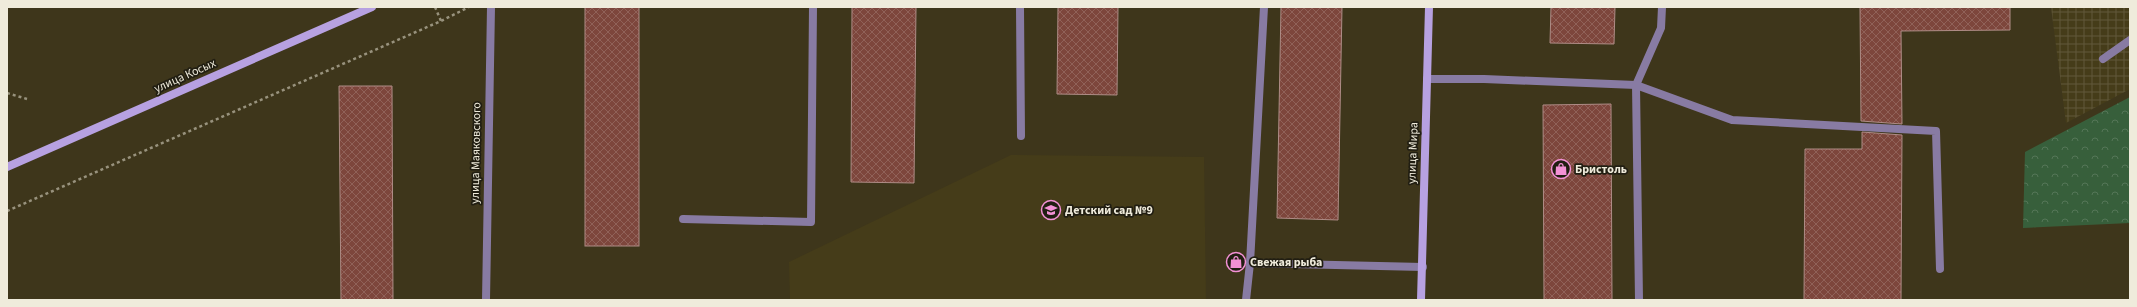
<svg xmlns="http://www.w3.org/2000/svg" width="2137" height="307" font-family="'Source Sans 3',sans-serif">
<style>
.built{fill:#453c19}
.industrial{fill:url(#industrial-grid)}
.forest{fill:url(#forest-crowns)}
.building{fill:url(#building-cross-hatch);stroke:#af8c86}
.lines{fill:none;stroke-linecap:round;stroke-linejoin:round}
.path{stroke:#98927d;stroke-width:2.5;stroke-dasharray:3 3;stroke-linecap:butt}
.lane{stroke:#887ba3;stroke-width:8}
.street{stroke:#887ba3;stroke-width:8}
.secondary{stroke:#b7a1e1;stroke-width:8}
.labels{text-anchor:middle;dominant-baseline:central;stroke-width:3.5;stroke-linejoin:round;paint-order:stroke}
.street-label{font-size:12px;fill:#efebdb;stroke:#211e12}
.poi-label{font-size:12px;font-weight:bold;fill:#efebdb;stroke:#211e12;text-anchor:start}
</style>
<defs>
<pattern id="industrial-grid" width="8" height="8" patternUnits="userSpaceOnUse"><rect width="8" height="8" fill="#453c19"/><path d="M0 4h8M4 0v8" fill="none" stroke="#60583a"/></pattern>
<pattern id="forest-crowns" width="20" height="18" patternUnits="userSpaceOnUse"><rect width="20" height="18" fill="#375f3b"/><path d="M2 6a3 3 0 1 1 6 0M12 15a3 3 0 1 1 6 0" fill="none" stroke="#547657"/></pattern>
<pattern id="building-cross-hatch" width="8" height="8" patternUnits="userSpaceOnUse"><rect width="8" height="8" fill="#7d463c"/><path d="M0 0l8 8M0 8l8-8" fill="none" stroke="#906158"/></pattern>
</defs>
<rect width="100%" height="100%" fill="#3e361b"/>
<path class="built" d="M1011,155l193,2 2,143h-416l-1,-38z"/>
<path class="industrial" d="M2051,7h79v82l-64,34z"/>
<path class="forest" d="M2130,97v126l-107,5 2,-76z"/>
<g class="building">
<rect x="585" y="7" width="54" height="239"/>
<path d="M852,7h64l-2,176 -63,-1z"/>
<path d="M1058,7h60l-1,88 -60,-1z"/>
<path d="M1281,7h61l-4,213 -61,-2z"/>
<path d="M1551,7h64l-1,37 -64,-1z"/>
<path d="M1860,7h150v23l-109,1 1,93 -41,-3z"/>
<path d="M339,86h53l1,214h-52z"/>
<path d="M1611,104l1,196h-68l-1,-195z"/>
<path d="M1862,132l40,3 -1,165h-97l1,-151h57z"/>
</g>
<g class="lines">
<g class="path">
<path d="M435,7l6,14"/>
<path d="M7,93l20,6"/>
<path d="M7,211l434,-190 28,-14"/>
</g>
<g class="lane">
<path d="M1020,7l1,129"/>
<path d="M1264,7l-14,256 173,4"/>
<path d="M2103,59l27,-19"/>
<path d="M1427,79h57l152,6 96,35 204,11 4,138"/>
<path d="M683,219l128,3 2,-215"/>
<path d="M1246,300l4,-37"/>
<path d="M1639,300l-3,-215 25,-57 1,-21"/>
</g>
<path class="street" d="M486,300l5,-293"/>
<g class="secondary">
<path d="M7,167l365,-160"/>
<path d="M1421,300l8,-293"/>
</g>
</g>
<defs>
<symbol id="shop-ring" viewBox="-11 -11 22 22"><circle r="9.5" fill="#211e12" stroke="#f391d5" stroke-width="1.5"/><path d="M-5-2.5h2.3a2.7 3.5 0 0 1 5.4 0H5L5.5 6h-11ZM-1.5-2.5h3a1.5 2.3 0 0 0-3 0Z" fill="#f391d5"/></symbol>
<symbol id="school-ring" viewBox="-11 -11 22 22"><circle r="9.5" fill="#211e12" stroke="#f391d5" stroke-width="1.5"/><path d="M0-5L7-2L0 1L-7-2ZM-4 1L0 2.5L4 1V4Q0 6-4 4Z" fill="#f391d5"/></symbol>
</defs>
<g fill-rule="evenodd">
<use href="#shop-ring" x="1550" y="158" width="22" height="22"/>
<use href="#school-ring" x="1040" y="199" width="22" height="22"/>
<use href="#shop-ring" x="1225" y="251" width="22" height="22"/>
</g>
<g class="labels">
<g class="street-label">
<text transform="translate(185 76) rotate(-24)">улица Косых</text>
<text transform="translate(476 153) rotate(-89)">улица Маяковского</text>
<text transform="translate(1413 153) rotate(-88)">улица Мира</text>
</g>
<g class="poi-label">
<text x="1575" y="169">Бристоль</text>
<text x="1065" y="210">Детский сад №9</text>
<text x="1250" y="262">Свежая рыба</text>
</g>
</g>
<rect width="2137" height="307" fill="none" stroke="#efebdb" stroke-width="16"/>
</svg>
